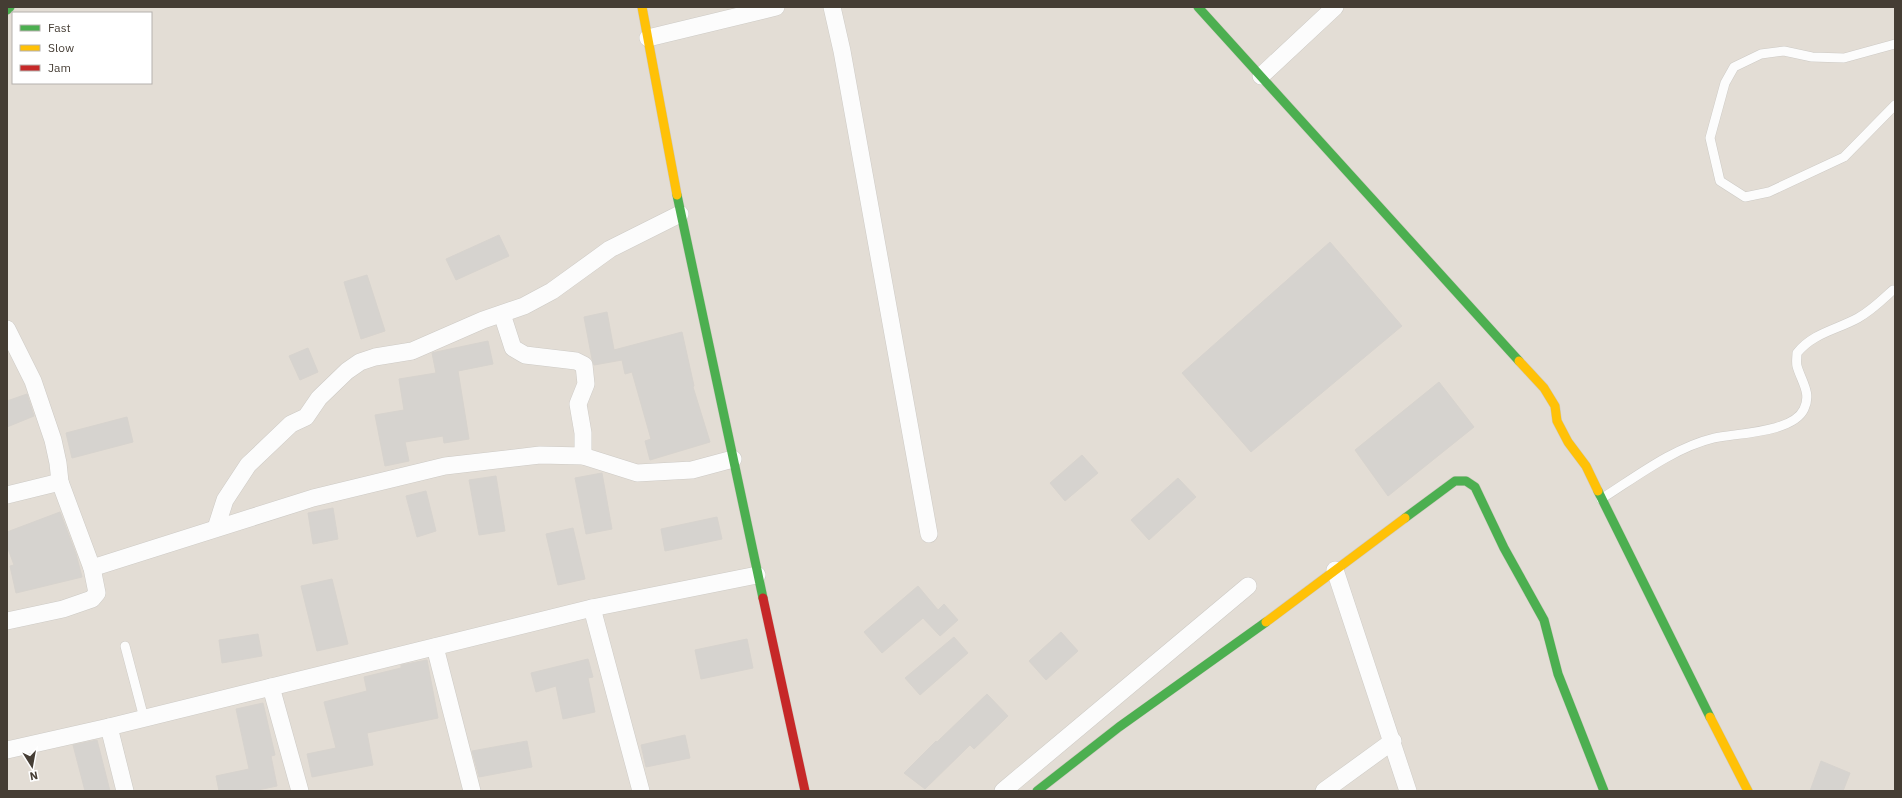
<svg xmlns="http://www.w3.org/2000/svg" width="1902" height="798" font-family="'IBM Plex Sans',sans-serif">
<style>
.residential{fill:#e3ddd5;fill-rule:evenodd}
.building{fill:#d6d3cf;stroke:#d7d3ce}
.lines{fill:none;stroke-linecap:round;stroke-linejoin:round}
.lane-casing{stroke:#cdcac5;stroke-width:10}
.street-casing{stroke:#cdcac5;stroke-width:18}
.fast-casing{stroke:#cec9bf;stroke-width:10}
.slow-casing{stroke:#cec9bf;stroke-width:10}
.jam-casing{stroke:#cec9bf;stroke-width:10}
.lane{stroke:#fcfcfc;stroke-width:9}
.street{stroke:#fcfcfc;stroke-width:17}
.fast{stroke:#4caf50;stroke-width:9}
.slow{stroke:#ffc107;stroke-width:9}
.jam{stroke:#c62828;stroke-width:9}
</style>
<rect width="100%" height="100%" fill="#eeece8"/>
<path class="residential" d="M7,7h1888v784h-1888zM13,13h138v70h-138z"/>
<g class="building">
<path d="M499,235l10,21 -53,24 -10,-21z"/>
<path d="M1330,242l72,84 -151,126 -69,-79z"/>
<path d="M367,275l18,56 -24,8 -17,-57z"/>
<path d="M607,312l7,38 68,-18 12,54 -1,1 17,55 -60,18 -5,-19 6,-2 -19,-67 -7,2 -3,-14 -28,5 -2,-6 -8,-42z"/>
<path d="M488,341l5,23 -35,7 11,68 -25,4 -1,-7 -38,6 4,19 -24,5 -10,-51 29,-5 -5,-31 37,-6 -4,-20 4,-1z"/>
<path d="M308,348l10,24 -18,8 -11,-24z"/>
<path d="M1439,382l35,45 -86,69 -33,-46z"/>
<path d="M27,394l7,22 -27,11v-26z"/>
<path d="M127,417l6,25 -61,16 -6,-25z"/>
<path d="M1082,455l16,18 -33,28 -15,-18z"/>
<path d="M602,473l10,56 -26,5 -11,-56z"/>
<path d="M496,476l9,55 -26,4 -10,-55z"/>
<path d="M1178,478l18,19 -47,43 -18,-20z"/>
<path d="M426,491l10,40 -19,6 -11,-41z"/>
<path d="M333,508l5,31 -25,5 -5,-31z"/>
<path d="M60,512l16,42 6,23 -66,16 -6,-27 4,-1 -7,-19v-14z"/>
<path d="M717,517l5,22 -57,12 -4,-22z"/>
<path d="M573,528l12,51 -27,6 -12,-51z"/>
<path d="M332,579l16,65 -31,7 -16,-65z"/>
<path d="M918,586l20,24 6,-6 14,16 -18,16 -17,-18 -41,35 -18,-21z"/>
<path d="M1061,632l17,19 -32,29 -17,-19z"/>
<path d="M258,634l4,22 -40,7 -3,-23z"/>
<path d="M954,637l14,16 -48,42 -15,-17z"/>
<path d="M747,639l6,29 -52,11 -6,-29z"/>
<path d="M588,659l5,18 -5,1 7,34 -32,7 -7,-33 -20,6 -5,-19z"/>
<path d="M427,660l11,58 -71,15 6,32 -61,12 -5,-23 29,-6 -12,-46 43,-11 -3,-14 37,-9v-3z"/>
<path d="M987,694l21,22 -34,33 -4,-4 -45,44 -21,-16 32,-32 1,1z"/>
<path d="M263,703l12,52 -4,1 6,30 -24,5h-34l-3,-15 33,-7 -13,-60z"/>
<path d="M685,735l5,23 -44,9 -5,-22z"/>
<path d="M97,740l13,51h-25l-12,-46z"/>
<path d="M527,741l5,26 -53,10 -7,-26z"/>
<path d="M1821,761l29,12 -7,18h-33z"/>
</g>
<g class="lines">
<defs>
<g id="lane">
<path d="M1895,44l-51,14 -32,-1 -28,-6 -23,3 -27,13 -9,16 -15,55 10,43 25,16 24,-5 75,-35 51,-52"/>
<path d="M1601,499c35,-22 72,-51 113,-61 22,-5 79,-5 90,-29 8,-16 -3,-28 -7,-43 -1,-4 0,-9 0,-13 16,-20 39,-23 61,-35 13,-7 24,-18 35,-28"/>
<path d="M125,646l19,72"/>
</g>
<g id="street">
<path d="M832,7l10,44 87,483"/>
<path d="M648,38l128,-31"/>
<path d="M1261,76l74,-69"/>
<path d="M502,314l11,34 12,7 51,6 8,4 2,19 -8,20 5,29v23"/>
<path d="M7,329l26,52 20,59 5,23 2,19 32,86 5,25 -5,6 -29,10 -56,12"/>
<path d="M7,495l53,-13"/>
<path d="M216,528l9,-28 23,-35 43,-41 15,-7 13,-19 28,-27 13,-9 15,-5 37,-6 71,-31 41,-14 28,-15 58,-42 70,-35"/>
<path d="M92,568l221,-70 132,-32 95,-11 43,1 54,17 55,-3 41,-11"/>
<path d="M1335,570l73,221"/>
<path d="M592,608l49,183"/>
<path d="M435,647l37,144"/>
<path d="M271,687l29,104"/>
<path d="M109,727l16,64"/>
<path d="M7,750l102,-23 483,-119 165,-33"/>
<path d="M1003,791l245,-205"/>
<path d="M1324,791l69,-50"/>
</g>
<g id="fast">
<path d="M1198,7l321,354"/>
<path d="M7,10l3,-3"/>
<path d="M677,195l86,403"/>
<path d="M1598,491l112,226"/>
<path d="M1405,518l50,-37h11l9,6 29,61 40,72 14,54 46,117"/>
<path d="M1037,791l82,-64 147,-105"/>
</g>
<g id="slow">
<path d="M642,7l35,188"/>
<path d="M1519,361l25,27 11,18 2,15 11,21 18,24 12,25"/>
<path d="M1266,622l139,-104"/>
<path d="M1710,717l38,74"/>
</g>
<path id="jam" d="M763,598l42,193"/>
</defs>
<use href="#lane" class="lane-casing"/>
<use href="#street" class="street-casing"/>
<use href="#fast" class="fast-casing"/>
<use href="#slow" class="slow-casing"/>
<use href="#jam" class="jam-casing"/>
<use href="#lane" class="lane"/>
<use href="#street" class="street"/>
<use href="#fast" class="fast"/>
<use href="#slow" class="slow"/>
<use href="#jam" class="jam"/>
</g>
<rect width="1902" height="798" fill="none" stroke="#453d34" stroke-width="16"/>
<rect x="12" y="12" width="140" height="72" fill="#ffffff" stroke="#b5b1ae"/>
<rect x="20" y="25" width="20" height="6" fill="#4caf50" stroke="#b5b1ae"/>
<text x="48" y="32" font-size="12" fill="#453d34">Fast</text>
<rect x="20" y="45" width="20" height="6" fill="#ffc107" stroke="#b5b1ae"/>
<text x="48" y="52" font-size="12" fill="#453d34">Slow</text>
<rect x="20" y="65" width="20" height="6" fill="#c62828" stroke="#b5b1ae"/>
<text x="48" y="72" font-size="12" fill="#453d34">Jam</text>
<g transform="translate(32 766) rotate(169)" stroke="#ffffff" stroke-width="3" paint-order="stroke">
<path d="M0-3L7 15L0 10L-7 15Z" fill="#453d34"/>
<text y="-6" font-size="11" font-weight="bold" text-anchor="middle" fill="#453d34">N</text>
</g>
</svg>
